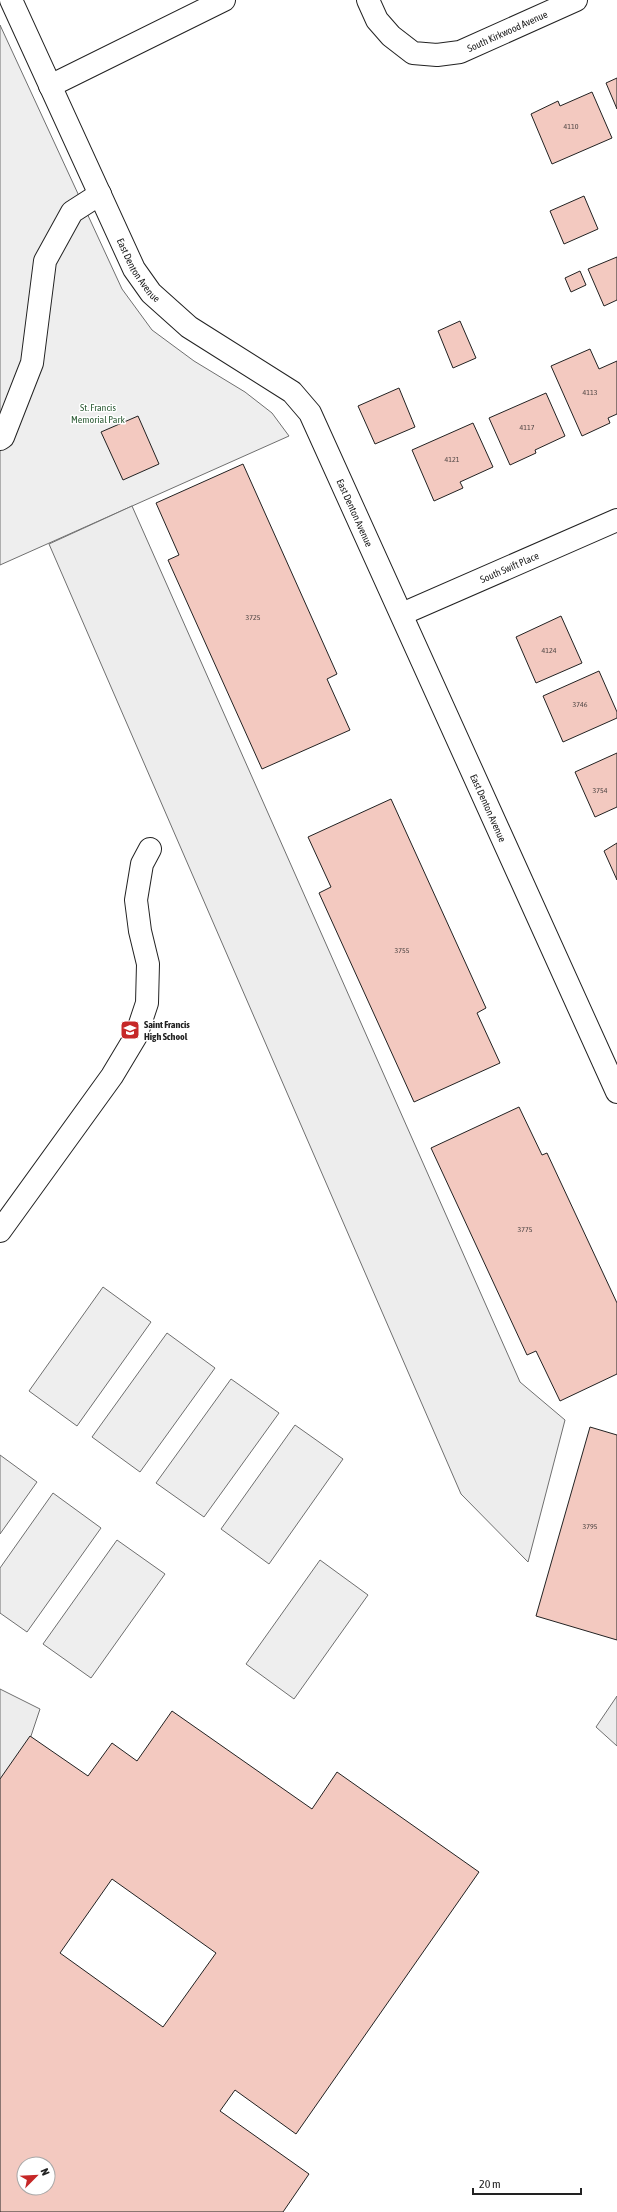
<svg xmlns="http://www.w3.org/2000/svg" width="617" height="2212" font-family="'Asap Condensed',sans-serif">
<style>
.green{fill:#eee;stroke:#6f6f6f}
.parking{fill:#ededed;stroke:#6f6f6f}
.building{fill:#f3c9c0;stroke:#222;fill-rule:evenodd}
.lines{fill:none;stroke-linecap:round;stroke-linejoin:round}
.minor-casing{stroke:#222;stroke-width:24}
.minor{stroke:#fff;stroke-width:22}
.labels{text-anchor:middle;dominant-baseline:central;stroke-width:3;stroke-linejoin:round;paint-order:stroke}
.number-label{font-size:8px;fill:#564c4a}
.street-label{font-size:10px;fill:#222;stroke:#fff}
.park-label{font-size:10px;fill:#2f5e38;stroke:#fff}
.poi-label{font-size:10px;font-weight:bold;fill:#222;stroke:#fff;text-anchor:start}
</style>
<rect width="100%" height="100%" fill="#fff"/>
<g class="green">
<path d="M0,25l122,264 30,41 42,31 51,31 27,21 17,23 -289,129z"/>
<path d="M103,1287l48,35 -74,104 -48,-35z"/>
<path d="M167,1333l48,35 -75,104 -48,-35z"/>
<path d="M231,1379l48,34 -75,104 -48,-34z"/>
<path d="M295,1425l48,34 -74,105 -48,-35z"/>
<path d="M0,1455l37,27 -37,52z"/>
<path d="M53,1493l48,35 -74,104 -27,-19v-45z"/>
<path d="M117,1540l48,34 -74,104 -48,-34z"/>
<path d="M320,1560l48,35 -74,104 -48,-35z"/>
</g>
<g class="parking">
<path d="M132,506l388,876 45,38 -37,142 -67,-68 -412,-950z"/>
<path d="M0,1689l40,20 -11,33 -29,40z"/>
<path d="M617,1696v50l-21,-19z"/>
</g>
<g class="building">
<path d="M617,78v31l-11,-26z"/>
<path d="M592,92l20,46 -60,26 -21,-50 27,-13 2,5z"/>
<path d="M584,196l14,33 -34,15 -14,-33z"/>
<path d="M617,257v43l-13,6 -16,-37z"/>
<path d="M580,271l6,14 -15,7 -6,-14z"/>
<path d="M460,321l16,37 -23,10 -15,-37z"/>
<path d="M590,349l9,20 18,-8v53l-9,4 2,5 -28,13 -31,-70z"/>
<path d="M399,388l16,39 -40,17 -17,-38z"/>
<path d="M546,393l19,43 -30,14 1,3 -26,12 -21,-47z"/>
<path d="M138,416l21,48 -36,16 -22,-48z"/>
<path d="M473,423l20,44 -33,15 3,6 -29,13 -22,-51z"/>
<path d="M243,464l94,210 -10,5 23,51 -88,39 -94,-209 11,-5 -23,-52z"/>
<path d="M561,616l21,47 -46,20 -20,-46z"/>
<path d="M599,671l18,41v6l-54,24 -20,-46z"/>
<path d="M617,753v54l-22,10 -20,-45z"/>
<path d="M391,799l95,209 -9,5 23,50 -86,39 -95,-209 12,-6 -23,-50z"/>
<path d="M617,843v37l-13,-29z"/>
<path d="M519,1107l23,48 5,-2 70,150v71l-57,27 -24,-50 -9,4 -96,-207z"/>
<path d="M590,1427l27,8v205l-81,-24z"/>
<path d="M172,1711l140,98 25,-37 142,100 -183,262 -61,-44 -15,21 89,63 -26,38h-283v-433l30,-43 58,40 24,-33 25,18zM112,1879l104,74 -53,74 -103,-74zM24,2164h24v24h-24z"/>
</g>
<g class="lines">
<defs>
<g id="minor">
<path id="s1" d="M11,0l123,269 17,24 38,34 103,65 18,21 307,679"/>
<path id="s2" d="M368,0l9,20 14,16 22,17 24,2 23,-3 116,-52"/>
<path d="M50,86l174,-86"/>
<path d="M0,439l3,-2 29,-74 13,-102 27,-49 28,-18"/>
<path id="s3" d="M402,614l215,-94"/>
<path d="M0,1231l112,-155 24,-40 11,-33 1,-39 -8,-33 -4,-31 6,-36 8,-15"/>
</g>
</defs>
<use href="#minor" class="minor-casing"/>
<use href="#minor" class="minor"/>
</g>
<defs>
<symbol id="school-square" viewBox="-11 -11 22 22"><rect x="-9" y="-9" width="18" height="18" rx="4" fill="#c62828" stroke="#fff"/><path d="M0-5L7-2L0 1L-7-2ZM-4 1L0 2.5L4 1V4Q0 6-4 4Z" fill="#fff"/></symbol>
</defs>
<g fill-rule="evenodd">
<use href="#school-square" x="119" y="1019" width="22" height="22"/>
</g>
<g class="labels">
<g class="number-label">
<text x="571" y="126">4110</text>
<text x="590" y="392">4113</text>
<text x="527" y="427">4117</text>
<text x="452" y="459">4121</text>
<text x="253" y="617">3725</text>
<text x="549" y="650">4124</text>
<text x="580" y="704">3746</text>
<text x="600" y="790">3754</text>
<text x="402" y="950">3755</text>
<text x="525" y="1229">3775</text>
<text x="590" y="1526">3795</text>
</g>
<g class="street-label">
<text stroke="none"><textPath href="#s2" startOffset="170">South Kirkwood Avenue</textPath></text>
<text stroke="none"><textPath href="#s1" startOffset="299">East Denton Avenue</textPath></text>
<text stroke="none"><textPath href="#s1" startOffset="635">East Denton Avenue</textPath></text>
<text stroke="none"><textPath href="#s3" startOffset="117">South Swift Place</textPath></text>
<text stroke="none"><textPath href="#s1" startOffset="959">East Denton Avenue</textPath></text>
</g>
<g class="park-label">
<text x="98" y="407">St. Francis<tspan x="98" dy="12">Memorial Park</tspan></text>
</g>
<g class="poi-label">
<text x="144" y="1024">Saint Francis<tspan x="144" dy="12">High School</tspan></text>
</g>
</g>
<g transform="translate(36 2176) rotate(66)"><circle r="19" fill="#ffffff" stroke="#a7a7a7"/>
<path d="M0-3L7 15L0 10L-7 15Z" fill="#c62828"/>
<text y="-6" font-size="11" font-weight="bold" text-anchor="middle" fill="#222222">N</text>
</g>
<path d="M473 2188v6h108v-6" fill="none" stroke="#222222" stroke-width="2"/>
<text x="479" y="2188" font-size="12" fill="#222222" stroke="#ffffff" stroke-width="3" paint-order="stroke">20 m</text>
</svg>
